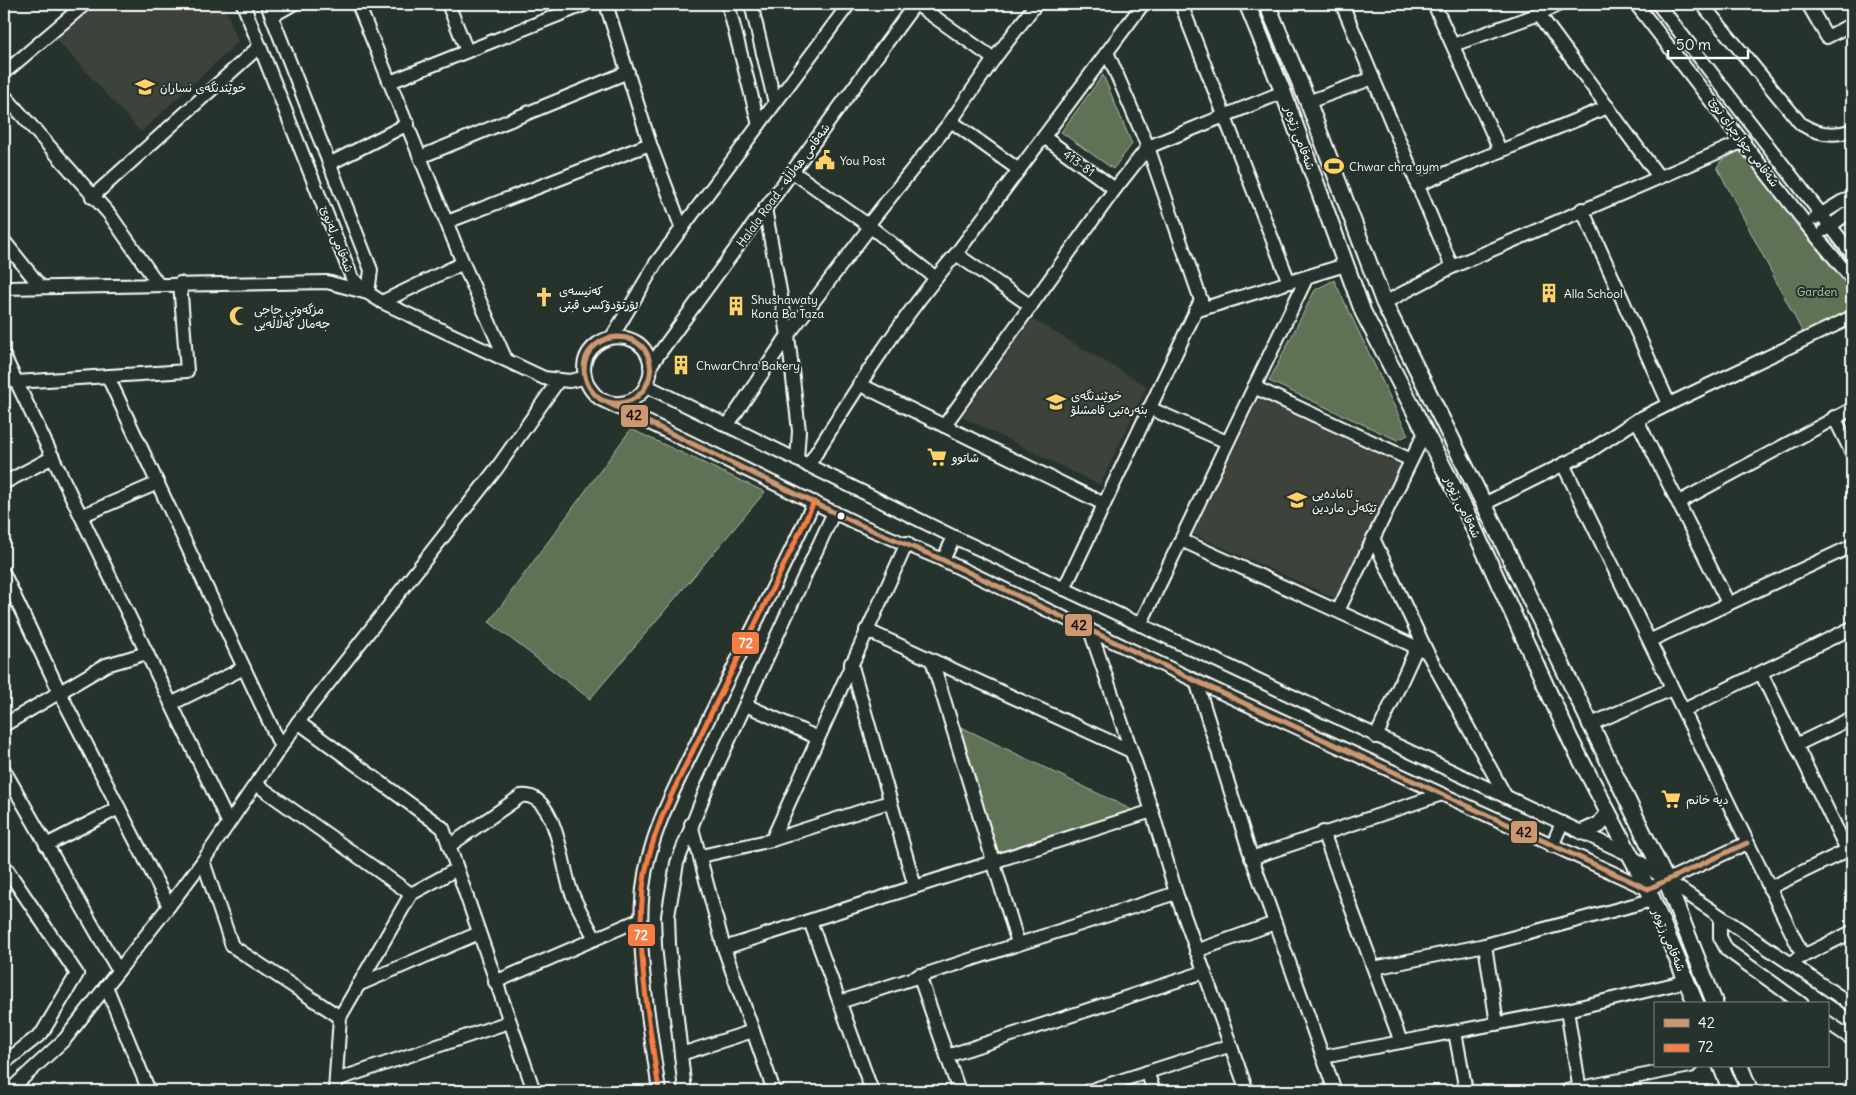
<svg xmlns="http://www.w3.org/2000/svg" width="1856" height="1095" font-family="Delius,'Playpen Sans Arabic',sans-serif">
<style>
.built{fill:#3c433a}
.green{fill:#5f7255;stroke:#afb8aa}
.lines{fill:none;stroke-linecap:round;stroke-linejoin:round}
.minor-casing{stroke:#fff;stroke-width:16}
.major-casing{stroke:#fff;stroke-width:19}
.minor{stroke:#26332d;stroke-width:12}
.major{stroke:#26332d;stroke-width:15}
.bus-1-casing{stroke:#26332d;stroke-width:9}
.bus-2-casing{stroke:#26332d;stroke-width:9}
.bus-1{stroke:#cd976f;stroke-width:5}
.bus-2{stroke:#f77d43;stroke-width:5}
.bus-dot{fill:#fff;stroke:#26332d;stroke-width:2}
.labels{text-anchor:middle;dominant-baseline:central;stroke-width:4;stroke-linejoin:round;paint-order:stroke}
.poi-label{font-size:12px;fill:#fff;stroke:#26332d;text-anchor:start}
.street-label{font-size:12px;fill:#fff;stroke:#26332d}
.park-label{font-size:12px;fill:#b7c0b2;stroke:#26332d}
.line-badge{stroke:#26332d;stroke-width:2}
.badge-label{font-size:14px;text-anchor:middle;font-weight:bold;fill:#fff}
.pale-badge-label{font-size:14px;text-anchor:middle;font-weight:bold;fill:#111}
</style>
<rect width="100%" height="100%" fill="#26332d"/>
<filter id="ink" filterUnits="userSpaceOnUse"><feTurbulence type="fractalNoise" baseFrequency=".02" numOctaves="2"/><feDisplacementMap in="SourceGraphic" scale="10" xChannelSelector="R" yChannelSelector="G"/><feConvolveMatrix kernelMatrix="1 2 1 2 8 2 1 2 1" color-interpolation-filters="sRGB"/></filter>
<g filter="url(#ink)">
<g class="built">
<path d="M95,4h129l14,38 -97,90 -84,-92z"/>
<path d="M1032,319l115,67 -47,99 -138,-68z"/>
<path d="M1259,398l141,67 -63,134 -144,-65z"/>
</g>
<g class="green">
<path d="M1103,75l29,69 -19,25 -52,-37z"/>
<path d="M1746,147l106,139v23l-49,24 -86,-166 4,-6z"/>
<path d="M1334,280l74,155 -11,5 -128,-59 46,-91z"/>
<path d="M631,429l134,63 -175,207 -101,-77z"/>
<path d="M957,725l175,85 -133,43z"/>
</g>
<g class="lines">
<defs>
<g id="minor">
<path d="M243,4l109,274 15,14"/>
<path d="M267,4l104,266 -3,23"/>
<path d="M358,4l105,259 43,97"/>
<path d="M448,4l19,47"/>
<path d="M606,4l44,140 32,85"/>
<path d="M728,4l31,121"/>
<path d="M751,4l24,99"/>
<path d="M916,4l78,55"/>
<path d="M1181,4l108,278"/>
<path d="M1342,4l110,263"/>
<path d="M1434,4l66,146"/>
<path d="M1636,4l170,220 46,55"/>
<path d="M1658,4l194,250"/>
<path d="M1702,4l99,120c16,10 33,13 51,6"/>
<path d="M1808,4l19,33 25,-13"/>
<path d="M1539,14l120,163"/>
<path d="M272,16l21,-12"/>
<path d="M1453,45l86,-31 20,-10"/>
<path d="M1107,52l41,95 55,159"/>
<path d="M4,73l81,-69"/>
<path d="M390,82l196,-78"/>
<path d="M4,95l106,120 48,69"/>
<path d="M1308,102l65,-24"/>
<path d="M951,121l68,49"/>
<path d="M1044,137l71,52"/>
<path d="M420,157l208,-85"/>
<path d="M331,163l77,-39"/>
<path d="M793,172l75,53 68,53"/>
<path d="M1417,185l191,-78"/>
<path d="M92,197l168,-151"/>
<path d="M765,208l23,127 11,96 -2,29"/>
<path d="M1582,209l87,195"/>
<path d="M1815,218l26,-16 11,-4"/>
<path d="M447,222l203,-78"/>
<path d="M868,225l83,-104 43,-62 42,-55"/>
<path d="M1825,230l27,-20"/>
<path d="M4,241l36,45"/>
<path d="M956,254l75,52"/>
<path d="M4,288l323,-6 41,11 14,9 162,76 25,3 15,-3"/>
<path d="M382,302l81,-39"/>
<path d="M1384,303l68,-36 292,-126"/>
<path d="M1195,311l150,-46"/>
<path d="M612,337l44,-74 193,-259"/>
<path d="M4,356l224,466"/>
<path d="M650,366l265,-362"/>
<path d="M108,377l173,370"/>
<path d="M16,382l171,-11 -7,-88"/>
<path d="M859,384l245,120"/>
<path d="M647,386l307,151 674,317 224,151"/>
<path d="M1254,387l157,73"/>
<path d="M600,399c49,22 71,-50 26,-61 -10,-2 -21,0 -29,6 -20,15 -15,41 3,55l258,125 85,36 253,121 452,208 99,-46"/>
<path d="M1149,408l78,34"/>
<path d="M1834,417l18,36"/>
<path d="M1637,420l91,183"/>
<path d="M727,426l61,-91 82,-108"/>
<path d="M944,426l171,-237 33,-42 135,-55"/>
<path d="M1563,464l240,492"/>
<path d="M808,466c46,-74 92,-147 148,-212l187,-250"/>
<path d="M4,483l49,-26"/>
<path d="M1679,502l173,-93"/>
<path d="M1484,504l106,-53 47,-31 32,-16 183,-87"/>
<path d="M81,516l77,-33"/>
<path d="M1373,538l54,114 79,145"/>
<path d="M1181,540l246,112"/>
<path d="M943,560l11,-23"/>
<path d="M4,574l56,119 109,213"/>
<path d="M1064,589l137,-289"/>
<path d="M1338,611l87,-179"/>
<path d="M1140,625l167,-348"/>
<path d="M866,630l265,121"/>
<path d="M1090,630l62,181 24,82 71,198"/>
<path d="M1651,640l201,-94"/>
<path d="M932,660l86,283"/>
<path d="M851,663l64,224"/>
<path d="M1761,673l86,177"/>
<path d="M1196,681l53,169 86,241"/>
<path d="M171,704l73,-36"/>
<path d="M746,705l72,33"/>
<path d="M1684,710l168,-82"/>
<path d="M298,722l145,106 91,263"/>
<path d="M4,725l102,-60 41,-12"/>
<path d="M1589,725l83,-36"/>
<path d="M1376,737l41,-90"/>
<path d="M1796,745l56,-27"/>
<path d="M4,770l114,200"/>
<path d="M256,784l155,110 46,-25"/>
<path d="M691,824l33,124 50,143"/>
<path d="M1323,832l78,210"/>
<path d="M772,840l135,-297"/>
<path d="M46,845l73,-37"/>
<path d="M449,846l72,-50c36,-5 41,72 50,95 6,16 16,32 24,48"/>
<path d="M1552,846l10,-23"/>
<path d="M701,856l71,-16 117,-38"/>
<path d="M1251,858l191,-64"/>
<path d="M203,861l29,85 108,71"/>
<path d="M4,865l73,109 -35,59 -38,30"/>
<path d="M1769,888l83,-40"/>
<path d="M1720,917v20l7,13 75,54"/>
<path d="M810,921l62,170"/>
<path d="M1485,945l12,79"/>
<path d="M724,948l428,-137"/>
<path d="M1196,951l79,-28"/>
<path d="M1795,960l57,-28"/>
<path d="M1374,968l111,-23 167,-45"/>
<path d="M919,975l40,116"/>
<path d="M495,982l146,-63"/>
<path d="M358,985l121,-52"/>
<path d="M106,986l43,105"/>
<path d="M840,1002l336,-109"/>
<path d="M1567,1010l13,81"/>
<path d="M1827,1022l25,17"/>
<path d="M1455,1032l11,59"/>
<path d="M681,1054l72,-23"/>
<path d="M947,1056l257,-84"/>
<path d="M1323,1057l244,-47 120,-29"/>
<path d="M1147,1072l7,19"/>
<path d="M336,1080l173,-58"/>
<path d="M9,1091l56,-52 104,-133 34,-45 95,-139 199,-254 61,-87"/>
<path d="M335,1091l5,-74 71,-123"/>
<path d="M659,1091c-9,-66 -23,-135 -16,-203 6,-56 36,-108 60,-158 37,-76 75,-151 111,-228"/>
<path d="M685,1091l-16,-146 -1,-29 9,-53 29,-73 128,-278"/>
<path d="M1088,1091l141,-45"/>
<path d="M1566,1091l124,-25"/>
</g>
<g id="major">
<path d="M1247,4l36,88 80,220 101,195 107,234 77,148 48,115"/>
<path d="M1267,4l41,98 76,201 100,201 182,376 49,124"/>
<path d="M1583,832l16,-7 9,-11"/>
<path d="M1721,1066l10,25"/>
<path d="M1740,1066l10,25"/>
</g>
</defs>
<use href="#minor" class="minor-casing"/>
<use href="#major" class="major-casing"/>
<use href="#minor" class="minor"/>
<use href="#major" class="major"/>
<defs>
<path id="bus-1" d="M600,399c49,22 71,-50 26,-61 -10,-2 -21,0 -29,6 -20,15 -15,41 3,55l258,125 85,36 253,121 452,208 99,-46"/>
<path id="bus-2" d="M659,1091c-9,-66 -23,-135 -16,-203 6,-56 36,-108 60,-158 37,-76 75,-151 111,-228"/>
</defs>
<use href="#bus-1" class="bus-1-casing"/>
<use href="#bus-2" class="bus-2-casing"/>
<use href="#bus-1" class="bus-1"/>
<use href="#bus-2" class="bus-2"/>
</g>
</g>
<defs>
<symbol id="school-bare" viewBox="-9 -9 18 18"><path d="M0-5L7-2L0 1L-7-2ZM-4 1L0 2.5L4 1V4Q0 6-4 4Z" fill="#ffd166" stroke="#26332d" stroke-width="2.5" paint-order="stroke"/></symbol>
<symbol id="civic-bare" viewBox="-9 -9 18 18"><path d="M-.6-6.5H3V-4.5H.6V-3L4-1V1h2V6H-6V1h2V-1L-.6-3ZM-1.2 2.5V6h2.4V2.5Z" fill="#ffd166" stroke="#26332d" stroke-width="2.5" paint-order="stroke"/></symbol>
<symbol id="stadium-bare" viewBox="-9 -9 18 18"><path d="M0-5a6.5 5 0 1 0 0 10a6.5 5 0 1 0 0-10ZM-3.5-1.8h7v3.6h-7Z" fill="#ffd166" stroke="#26332d" stroke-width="2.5" paint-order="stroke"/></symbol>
<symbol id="building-bare" viewBox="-9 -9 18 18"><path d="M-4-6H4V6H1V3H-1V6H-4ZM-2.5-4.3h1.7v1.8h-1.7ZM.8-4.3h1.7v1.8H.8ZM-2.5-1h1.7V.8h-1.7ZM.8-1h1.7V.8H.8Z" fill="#ffd166" stroke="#26332d" stroke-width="2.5" paint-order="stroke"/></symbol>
<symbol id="church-bare" viewBox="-9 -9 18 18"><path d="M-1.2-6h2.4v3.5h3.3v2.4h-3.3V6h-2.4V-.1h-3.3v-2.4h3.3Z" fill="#ffd166" stroke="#26332d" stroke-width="2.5" paint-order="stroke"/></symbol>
<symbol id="mosque-bare" viewBox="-9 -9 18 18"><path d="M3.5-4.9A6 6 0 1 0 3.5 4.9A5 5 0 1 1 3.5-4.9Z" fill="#ffd166" stroke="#26332d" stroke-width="2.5" paint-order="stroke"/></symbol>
<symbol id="supermarket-bare" viewBox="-9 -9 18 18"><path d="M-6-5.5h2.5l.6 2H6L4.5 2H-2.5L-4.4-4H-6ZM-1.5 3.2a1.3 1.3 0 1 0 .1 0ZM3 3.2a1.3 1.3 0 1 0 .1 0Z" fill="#ffd166" stroke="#26332d" stroke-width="2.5" paint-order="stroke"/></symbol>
</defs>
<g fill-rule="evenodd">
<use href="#school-bare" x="131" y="73" width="28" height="28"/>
<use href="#civic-bare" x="811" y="146" width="28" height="28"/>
<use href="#stadium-bare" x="1320" y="152" width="28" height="28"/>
<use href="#building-bare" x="1535" y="279" width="28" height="28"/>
<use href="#church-bare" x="530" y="283" width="28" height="28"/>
<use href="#building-bare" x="722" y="292" width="28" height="28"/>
<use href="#mosque-bare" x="225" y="302" width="28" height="28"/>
<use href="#building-bare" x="667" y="351" width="28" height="28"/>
<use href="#school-bare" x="1042" y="388" width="28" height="28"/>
<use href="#supermarket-bare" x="923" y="443" width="28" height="28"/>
<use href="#school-bare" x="1283" y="486" width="28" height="28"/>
<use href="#supermarket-bare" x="1657" y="785" width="28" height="28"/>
</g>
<circle class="bus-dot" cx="841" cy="516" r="4.5"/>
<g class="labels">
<g class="poi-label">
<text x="160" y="87">خوێندنگەی نساران</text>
<text x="840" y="160">You Post</text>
<text x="1349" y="166">Chwar chra gym</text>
<text x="559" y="290">کەنیسەی<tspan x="559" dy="14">ئۆرتۆدۆکسی قبتی</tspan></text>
<text x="1564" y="293">Alla School</text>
<text x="751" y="299">Shushawaty<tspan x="751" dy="14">Kona Ba Taza</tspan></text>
<text x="254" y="309">مزگەوتی حاجی<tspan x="254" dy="14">جەمال گەڵاڵەیی</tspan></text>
<text x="696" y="365">ChwarChra Bakery</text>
<text x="1071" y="395">خوێندنگەی<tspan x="1071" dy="14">بنەرەتیی قامشلۆ</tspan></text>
<text x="952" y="457">شاتوو</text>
<text x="1312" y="493">ئامادەیی<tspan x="1312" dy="14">تێکەڵی ماردین</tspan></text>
<text x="1686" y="799">دیە خانم</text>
</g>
<g class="street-label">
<text transform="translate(1300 138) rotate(70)">شەقامی زێوەر</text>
<text transform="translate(1744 142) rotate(53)">شەقامی چوارچرای نوێ</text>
<text transform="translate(1079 163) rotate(36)">413-81</text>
<text transform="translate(783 185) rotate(-54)">Halala Road - شەقامی هەڵاڵە</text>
<text transform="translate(337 239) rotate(68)">شەقامی لەنوێ</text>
<text transform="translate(1463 507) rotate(64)">شەقامی زێوەر</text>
<text transform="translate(1669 940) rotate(67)">شەقامی زێوەر</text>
</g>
<g class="park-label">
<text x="1817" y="291">Garden</text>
</g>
</g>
<g class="line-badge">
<rect x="620" y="404" width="29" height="24" rx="5" fill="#cd976f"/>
<rect x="1064" y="613" width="29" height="24" rx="5" fill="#cd976f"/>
<rect x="731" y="631" width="29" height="24" rx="5" fill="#f77d43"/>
<rect x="1510" y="820" width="28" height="24" rx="5" fill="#cd976f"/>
<rect x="627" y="923" width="29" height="24" rx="5" fill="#f77d43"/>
</g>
<g class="badge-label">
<text x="746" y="648">72</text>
<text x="641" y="940">72</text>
</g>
<g class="pale-badge-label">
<text x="634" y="420">42</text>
<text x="1079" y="630">42</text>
<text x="1524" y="837">42</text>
</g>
<rect width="1856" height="1095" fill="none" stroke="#26332d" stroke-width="20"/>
<rect x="10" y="10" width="1836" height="1075" fill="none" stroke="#fff" stroke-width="2" filter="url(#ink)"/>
<rect x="1654" y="1002" width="175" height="65" fill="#26332d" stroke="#7d8581"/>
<rect x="1664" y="1019" width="25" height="8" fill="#cd976f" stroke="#7d8581"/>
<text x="1698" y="1028" font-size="15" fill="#ffffff">42</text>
<rect x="1664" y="1044" width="25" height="8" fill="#f77d43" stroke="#7d8581"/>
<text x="1698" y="1052" font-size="15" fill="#ffffff">72</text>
<path d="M1668 50v8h80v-8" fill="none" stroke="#ffffff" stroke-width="2.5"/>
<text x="1676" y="50" font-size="15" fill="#ffffff" stroke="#26332d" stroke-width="4" paint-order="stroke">50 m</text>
</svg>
